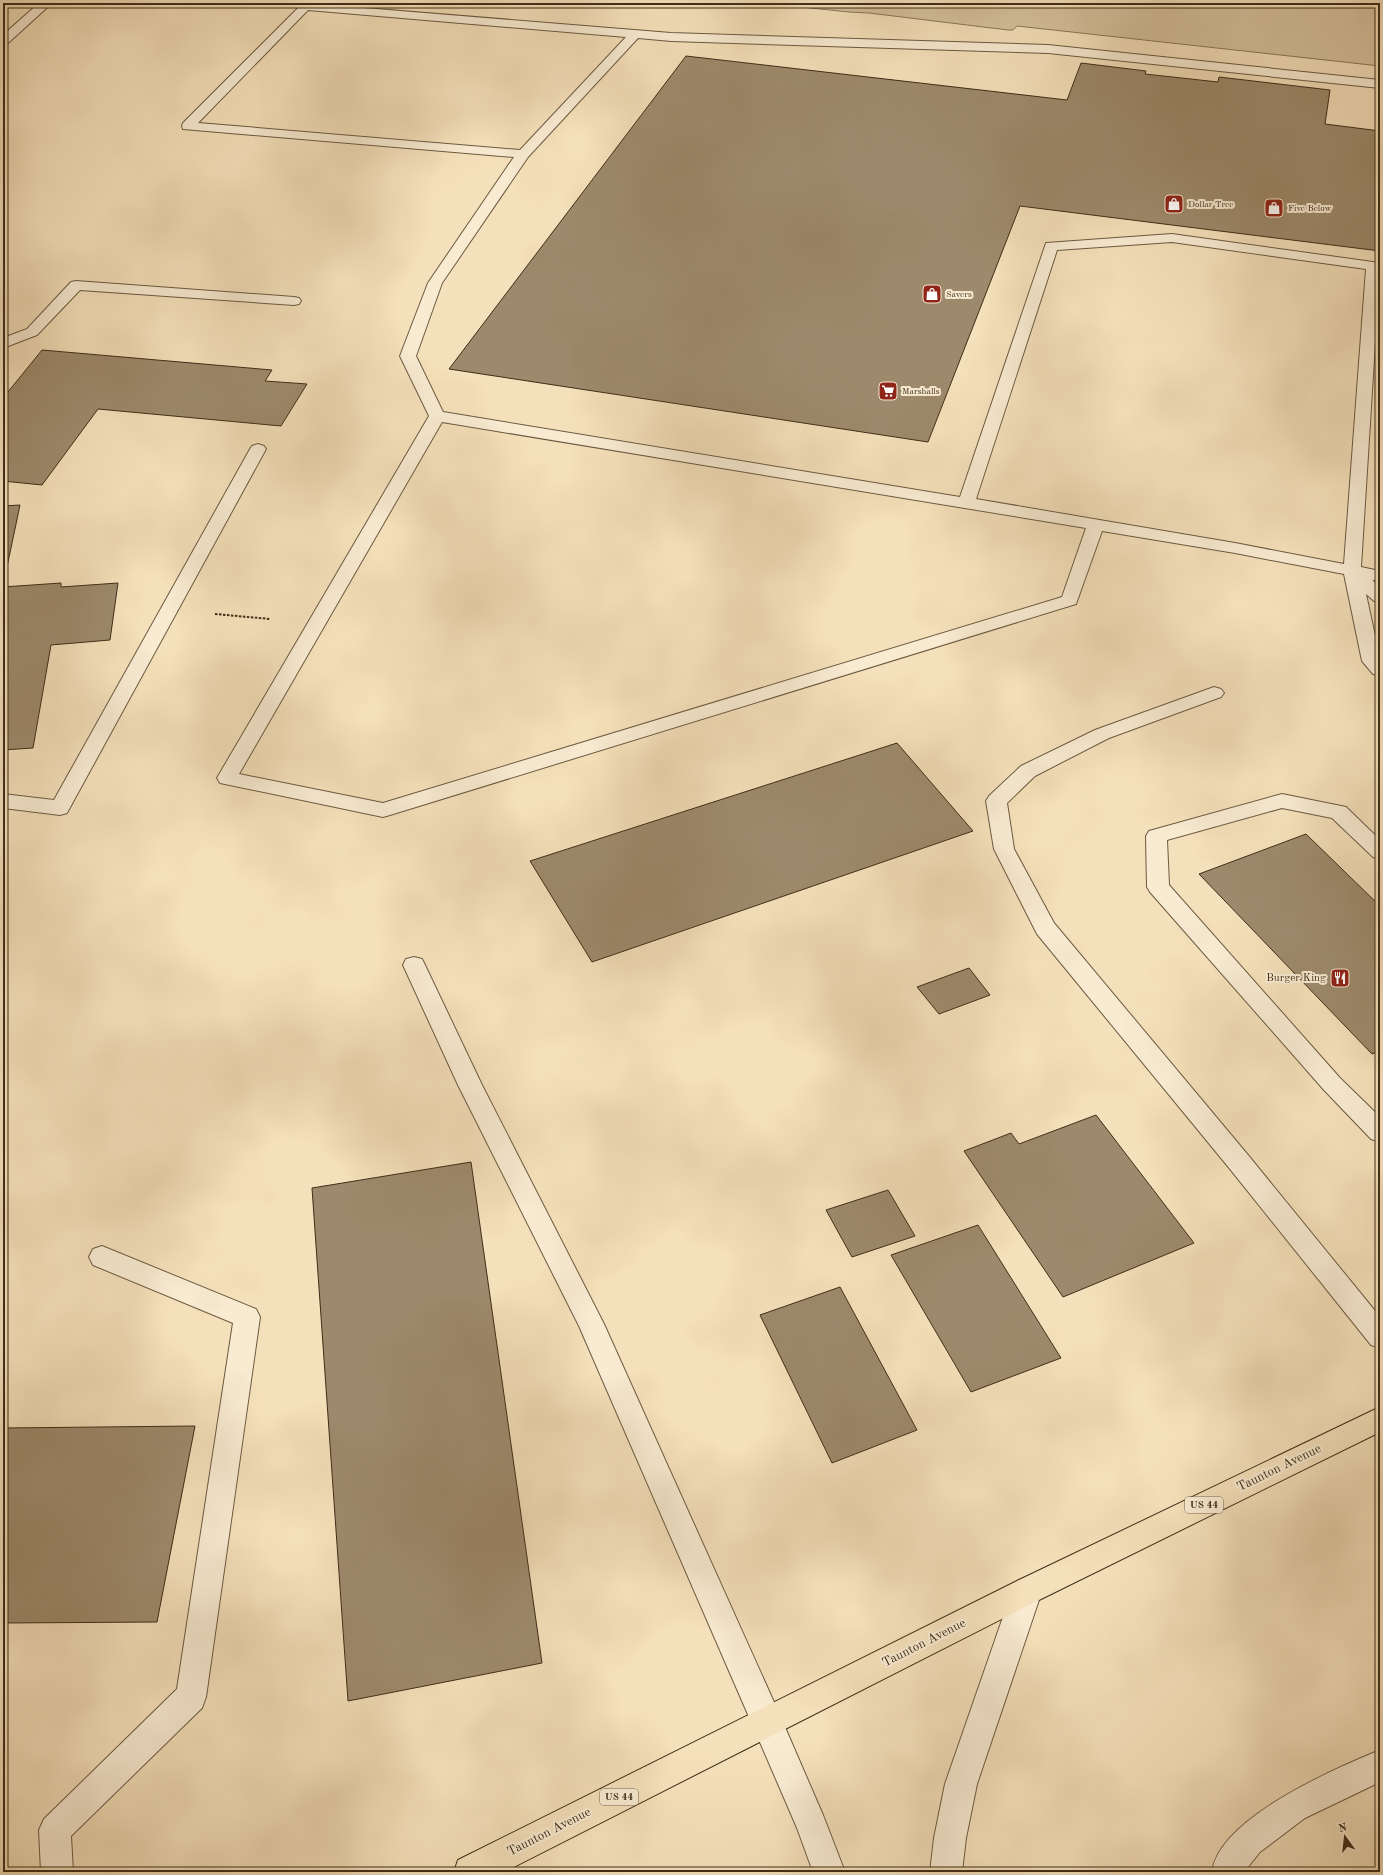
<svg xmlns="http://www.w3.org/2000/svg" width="1383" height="1875" font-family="'Old Standard TT',serif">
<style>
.green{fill:#d5c29e;stroke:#8a785b}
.building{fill:#9d8a6c;stroke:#3f2d18}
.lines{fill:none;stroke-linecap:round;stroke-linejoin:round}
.lane-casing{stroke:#6c5a40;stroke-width:2}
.street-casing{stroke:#6c5a40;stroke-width:2}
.highway-casing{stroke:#3f2d18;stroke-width:2}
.path-far1{stroke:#3f2d18;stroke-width:1.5;stroke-dasharray:2 1;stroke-linecap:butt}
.path{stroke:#3f2d18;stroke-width:2;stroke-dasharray:2.5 1.5;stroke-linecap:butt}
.lane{fill:#f8ebd2;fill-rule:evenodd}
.street{fill:#f8ebd2;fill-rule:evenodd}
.highway{fill:#f4e0ba;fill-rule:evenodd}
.labels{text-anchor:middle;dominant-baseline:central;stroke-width:4;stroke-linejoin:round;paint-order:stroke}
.far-poi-label{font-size:9px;fill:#3f2d18;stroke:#f8ebd2;text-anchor:start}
.shield{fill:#f8ebd2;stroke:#766650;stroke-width:1}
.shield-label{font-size:10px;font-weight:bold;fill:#3f2d18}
.poi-label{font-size:11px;fill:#3f2d18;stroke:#f8ebd2;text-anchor:end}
.near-street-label{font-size:13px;fill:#3f2d18;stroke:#f8ebd2}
</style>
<rect width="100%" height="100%" fill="#f4e0ba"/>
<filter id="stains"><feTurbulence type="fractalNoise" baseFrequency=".005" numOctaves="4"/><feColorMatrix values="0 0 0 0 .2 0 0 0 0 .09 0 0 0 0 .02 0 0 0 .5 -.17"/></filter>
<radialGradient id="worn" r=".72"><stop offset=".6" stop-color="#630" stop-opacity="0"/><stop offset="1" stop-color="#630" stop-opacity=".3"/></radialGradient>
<path class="green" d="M763,3h617v63l-363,-40 -4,4h-5l-139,-17 -20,-1z"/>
<g class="building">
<path d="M686,56l381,44 14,-37 65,8 -1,3 73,8 1,-5 111,13 -5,34 55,7v120l-360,-45 -92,236 -479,-73z"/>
<path d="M42,350l230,20 -7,11 42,3 -26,42 -183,-17 -56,76 -39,-4v-83z"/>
<path d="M20,505l-17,81v-80z"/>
<path d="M61,583v4l57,-4 -8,57 -59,5 -18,103 -30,2v-163z"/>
<path d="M897,743l76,88 -381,131 -62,-101z"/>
<path d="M1306,834l74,72v145l-8,3 -173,-180z"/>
<path d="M969,968l21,27 -51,19 -22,-27z"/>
<path d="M1096,1115l98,128 -131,54 -99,-146 47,-18 8,11z"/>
<path d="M471,1162l71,501 -194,38 -36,-513z"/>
<path d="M888,1190l27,46 -63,21 -26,-47z"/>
<path d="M978,1225l83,133 -90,34 -80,-137z"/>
<path d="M840,1287l77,143 -85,33 -72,-148z"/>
<path d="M195,1426l-38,196 -154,1v-195z"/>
</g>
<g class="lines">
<defs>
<g id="lane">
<path d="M303,3l368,30 377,12 332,35v8l-332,-35 -377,-12 -33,-3 -110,119 -86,126 -26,73 27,56 517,85 86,-254 126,-9 208,29 -19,304 19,4v10l-8,-1 8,7v15l-6,-1 -8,-7 14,65v17l-7,-2 -11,-13 -18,-87 -109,-21 -133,-22 -26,73 -686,211 -7,2 -163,-34 -3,-5 212,-362 -29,-60 28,-73 86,-126 -331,-28 -1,-3 1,-3zM308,10l318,27 -106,113 -322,-27zM1172,242l194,27 -22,295 -109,-21 -259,-44 81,-249zM442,422l644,106 -24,69 -679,206 -144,-29z"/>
<path d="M76,281l218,16 5,1 2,3 -2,3 -5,1 -214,-15 -43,45 -34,13v-10l24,-9 44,-47z"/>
<path d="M258,444l6,2 2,3 -199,364 -7,2 -57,-7v-14l51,6 196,-351 2,-3z"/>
<path d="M1214,687l7,2 3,4 -3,4 -112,41 -74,38 -28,27 7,46 40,74 194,232 132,162v31l-9,-3 -141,-176 -193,-235 -43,-85 -8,-48 3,-5 32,-30 74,-36z"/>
<path d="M1282,794l64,13 34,33v19l-7,-2 -41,-39 -50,-10 -115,32 2,45 171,193 40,39v25l-9,-3 -47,-49 -174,-198 -3,-5 -1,-51 3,-5z"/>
<path d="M414,957l8,2 3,6 57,120 122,239 174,387 45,104 22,57h-32l-16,-44 -41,-95 -177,-407 -121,-241 -55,-120 3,-6z"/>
<path d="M102,1246l154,63 4,8 -54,380 -4,11 -131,128 2,36h-32l-2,-42 5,-11 133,-130 56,-366 -140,-58 -4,-8 4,-8z"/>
<path d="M1027,1577l10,4 5,10 -65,193 -11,54 -4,34h-32l4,-34 11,-54 67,-193 5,-10z"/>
<path d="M1380,1750v32l-75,36 -45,34 -16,20h-32c7,-54 122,-103 168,-122z"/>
</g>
<path id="street" d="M39,3h13l-45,41 -4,1v-10z"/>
<path id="highway" d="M1380,1407v25l-343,169 -533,271h-50l4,-12 559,-279z"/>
</defs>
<use href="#lane" class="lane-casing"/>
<use href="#street" class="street-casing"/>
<use href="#highway" class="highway-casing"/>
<path class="path-far1" d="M242,3l11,1"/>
<path class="path" d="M215,614l55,5"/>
<use href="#lane" class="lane"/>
<use href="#street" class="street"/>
<use href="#highway" class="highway"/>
</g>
<defs>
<symbol id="shop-square" viewBox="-11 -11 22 22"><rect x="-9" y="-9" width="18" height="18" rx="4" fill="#8f2418" stroke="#f8ebd2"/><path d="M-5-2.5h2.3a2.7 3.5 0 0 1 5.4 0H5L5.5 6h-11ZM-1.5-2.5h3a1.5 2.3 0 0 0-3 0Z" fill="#fff"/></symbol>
<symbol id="supermarket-square" viewBox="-11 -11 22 22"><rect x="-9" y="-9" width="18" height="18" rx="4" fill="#8f2418" stroke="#f8ebd2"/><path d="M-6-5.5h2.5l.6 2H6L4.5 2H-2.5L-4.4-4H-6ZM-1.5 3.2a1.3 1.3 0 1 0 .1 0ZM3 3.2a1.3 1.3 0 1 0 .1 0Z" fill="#fff"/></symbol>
<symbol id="restaurant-square" viewBox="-11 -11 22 22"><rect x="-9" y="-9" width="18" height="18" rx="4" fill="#8f2418" stroke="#f8ebd2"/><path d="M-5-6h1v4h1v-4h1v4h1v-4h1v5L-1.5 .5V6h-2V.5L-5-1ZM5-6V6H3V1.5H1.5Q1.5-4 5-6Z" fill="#fff"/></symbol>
</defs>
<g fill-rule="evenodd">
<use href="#shop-square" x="1163" y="193" width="22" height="22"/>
<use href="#shop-square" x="1263" y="197" width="22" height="22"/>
<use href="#shop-square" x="921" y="283" width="22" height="22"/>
<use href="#supermarket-square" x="877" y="380" width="22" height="22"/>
<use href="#restaurant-square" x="1329" y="967" width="22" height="22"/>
</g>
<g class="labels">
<g class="far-poi-label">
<text x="1188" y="204">Dollar Tree</text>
<text x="1288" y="208">Five Below</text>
<text x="946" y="294">Savers</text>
<text x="902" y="391">Marshalls</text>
</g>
<g class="shield">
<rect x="1185" y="1497" width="38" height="16" rx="3"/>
<rect x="600" y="1789" width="38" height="16" rx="3"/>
</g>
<g class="shield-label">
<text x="1204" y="1505">US 44</text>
<text x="619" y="1797">US 44</text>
</g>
<g class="poi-label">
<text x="1326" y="978">Burger King</text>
</g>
<g class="near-street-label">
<text transform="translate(1279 1468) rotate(-26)">Taunton Avenue</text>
<text transform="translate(924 1643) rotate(-27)">Taunton Avenue</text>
<text transform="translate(549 1832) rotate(-27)">Taunton Avenue</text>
</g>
</g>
<rect width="1383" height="1875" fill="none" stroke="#f4e0ba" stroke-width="16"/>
<rect x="4" y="4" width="1375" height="1867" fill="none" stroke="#3f2d18" stroke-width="2"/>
<rect x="8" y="8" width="1367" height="1859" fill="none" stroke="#3f2d18"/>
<g transform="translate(1345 1837) rotate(345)" stroke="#f8ebd2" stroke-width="3" paint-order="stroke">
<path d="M0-3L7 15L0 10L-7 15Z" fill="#3f2d18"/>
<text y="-6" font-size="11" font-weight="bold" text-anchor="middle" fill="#3f2d18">N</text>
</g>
<rect width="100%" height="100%" filter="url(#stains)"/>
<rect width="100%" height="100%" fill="url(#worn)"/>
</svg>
